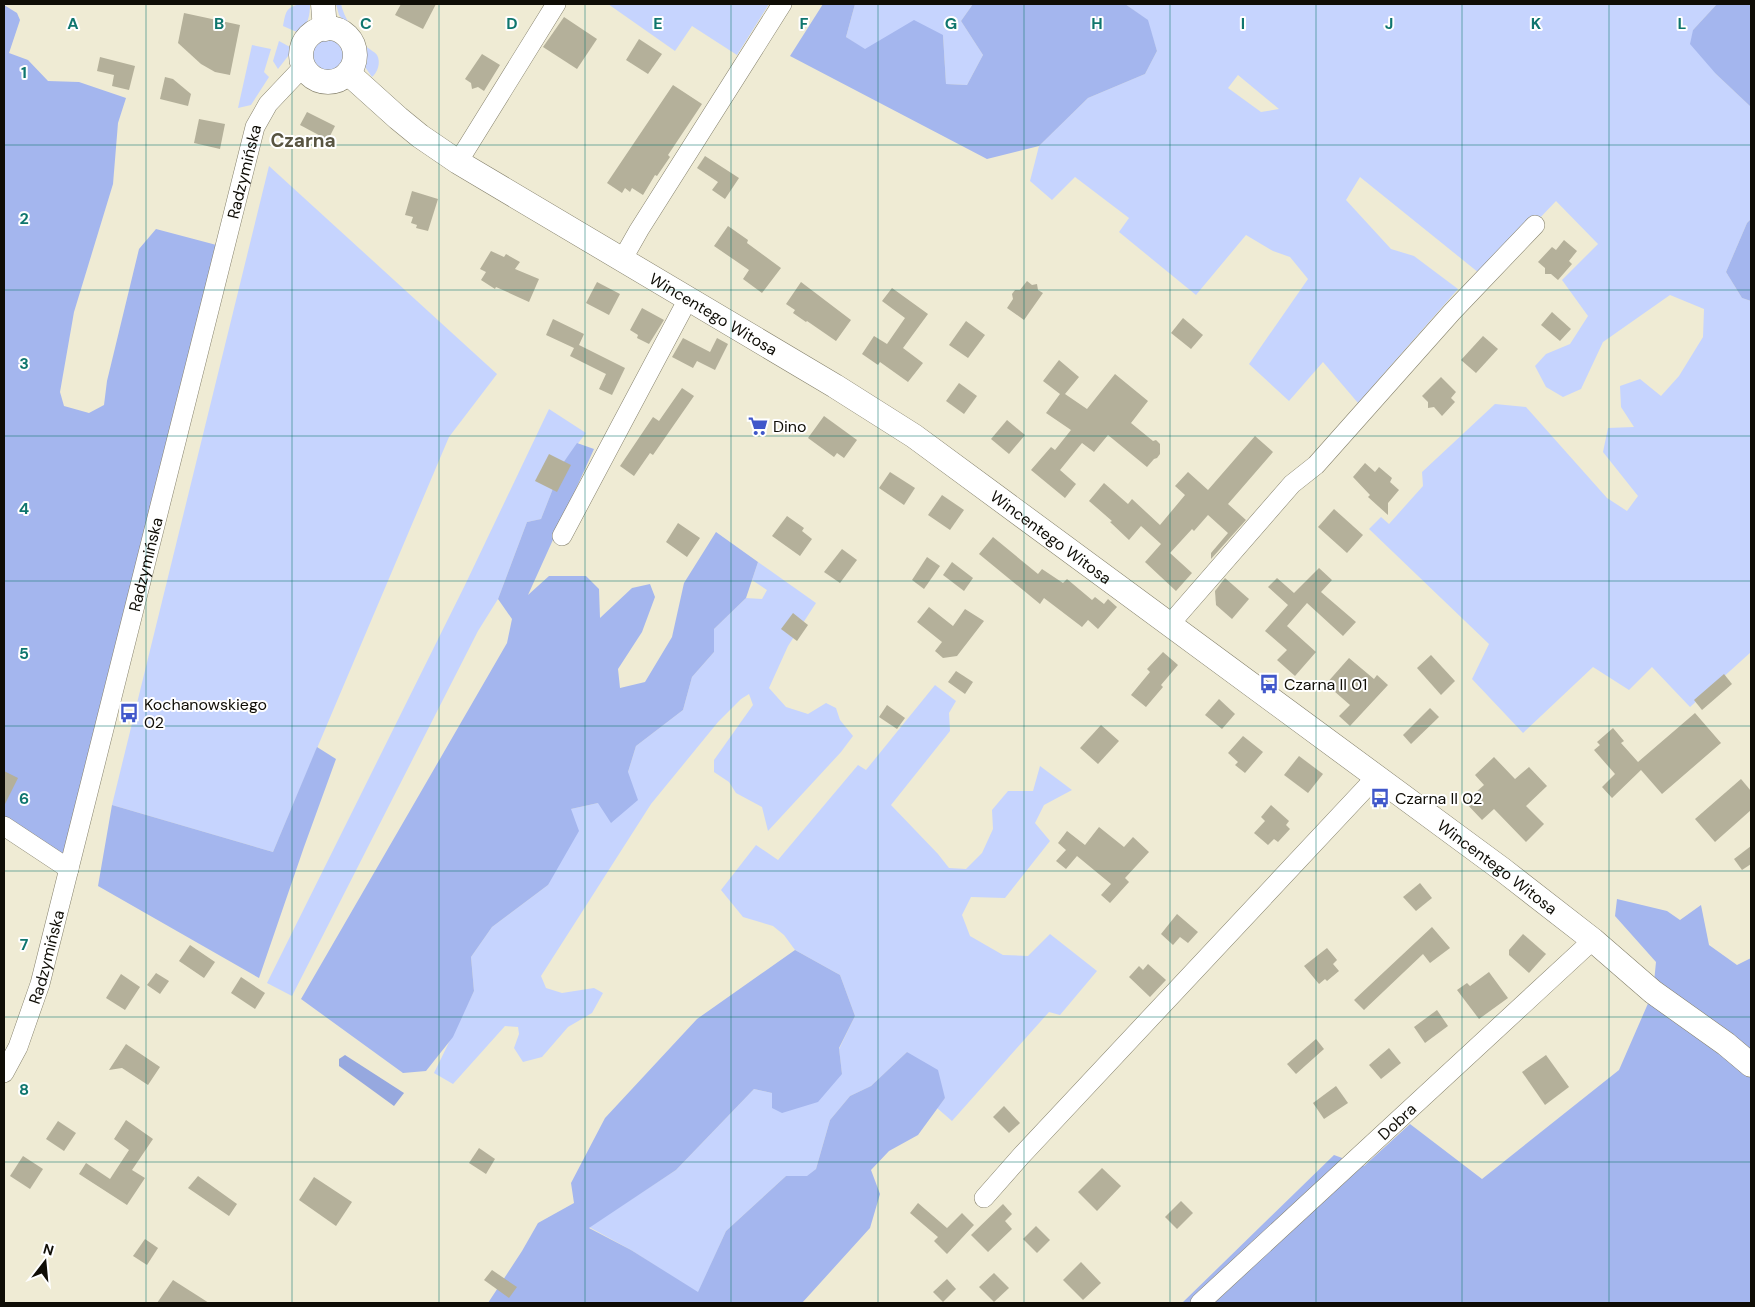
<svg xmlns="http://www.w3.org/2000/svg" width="1755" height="1307" font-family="'DM Sans',sans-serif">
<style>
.green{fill:#c6d4fe;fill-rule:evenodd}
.forest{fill:#a4b6ee}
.water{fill:#96a8df}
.building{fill:#b4b09a}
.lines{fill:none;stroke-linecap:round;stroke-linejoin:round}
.minor-casing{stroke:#85816c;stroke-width:20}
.major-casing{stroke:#85816c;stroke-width:25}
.minor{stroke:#fff;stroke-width:19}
.major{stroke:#fff;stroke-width:24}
.grid{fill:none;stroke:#0f766e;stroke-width:1;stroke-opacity:0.55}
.labels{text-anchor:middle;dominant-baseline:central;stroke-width:4;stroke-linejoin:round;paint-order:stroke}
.street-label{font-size:16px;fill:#0f0d06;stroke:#fff}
.poi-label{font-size:16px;fill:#0f0d06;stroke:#fff;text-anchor:start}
.quarter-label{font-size:19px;font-weight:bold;fill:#585441;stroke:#fff}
.grid-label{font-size:16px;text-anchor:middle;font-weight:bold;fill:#0f766e;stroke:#fff;stroke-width:4;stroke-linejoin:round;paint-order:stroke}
</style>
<rect width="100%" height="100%" fill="#efebd4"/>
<g class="green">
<path d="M300,4h10c0,12 -2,21 -11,29l-16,-7c3,-14 2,-18 17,-22z"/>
<path d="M336,4h5c3,14 14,30 24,41 3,4 9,6 12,10 4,7 1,17 -5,22l-7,-10 -6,-29 -20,-23z"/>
<path d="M608,4h161l-32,51 -45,-29 -17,25z"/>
<path d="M855,4h118l-12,17 22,34 -16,30 -21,-1 -3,-49 -78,15 -19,-13z"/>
<path d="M1125,4h592l-24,26 23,44 35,33v112l-4,4 -21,49 16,26 9,3v351l-61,55 -38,-40 -23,23 -36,-23 -70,66 -51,-54 17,-35 -120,-115 12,-12 8,7 34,-38 -1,-14 73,-68 31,3 81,91 20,13 11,-15 -35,-44 5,-24 26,-1 -13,-20 -1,-21 20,-7 21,17 18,-20 24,-39 1,-28 -34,-14 -67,47 -22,47 -18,8 -17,-10 -11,-21 11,-12 24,-10 18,-28 -26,-36 36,-36 -42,-43 -72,76 -124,-100 -14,23 45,49 23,7 44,33 -100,114 -35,-41 -34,39 -40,-37 59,-85 -18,-22 -17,-6 -27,-16 -50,60 -77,-63 10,-14 -54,-41 -23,23 -22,-19 9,-35 49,-48 57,-24 12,-23 -10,-31zM1238,75l41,34 -18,3 -33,-24z"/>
<circle cx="328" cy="55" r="16"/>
<path d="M279,41l11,6 2,4 -14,18 -5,-8z"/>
<path d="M252,45l19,4 -7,23 5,5 -18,28 -13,3z"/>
<path d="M269,166l228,208 -48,63 -176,415 -161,-47z"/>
<path d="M549,409l37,24 -23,30 -22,56 -14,3 -29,77 -20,32 -186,365 -25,-13 198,-398z"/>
<path d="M758,562l58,41 -28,43 -19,42 17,19 22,7 18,-11 10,5 4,12 13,16 -12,16 -73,79 -6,-24 -26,-14 -7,-11 -15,-10v-12l39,-55 -4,-11 -8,5 -23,23 -67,82 -110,172 5,12 16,5 32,-5 9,5 -11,20 -24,14 -26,30 -19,5 -9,-14 5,-14 -1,-7 -13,-1 -52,58 -19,-11 40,-82 -3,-34 21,-30 56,-42 23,-76 27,-6 30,-31 8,-26 47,-36 9,-33 22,-25v-23l32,-31 16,1 5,-9 -15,-10z"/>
<path d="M935,685l21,16 -7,12 1,18 -59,74 47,49 11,14 17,1 16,-16 11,-24 -1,-19 16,-19h25l7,-25 32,24 -28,15 -9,18 15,18 -45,57 -34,-1 -9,18 8,21 33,19 25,1 22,-22 47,37 -37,44 -11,-3 -97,109 -15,-13 8,-10 -38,-46 -36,34 -21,10 -20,24 -14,49 -8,7h-22l-60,55 -28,62 -67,-43 -42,-23 87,-57 78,-81 18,4 70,-19 -3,-25 16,-33 -15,-41 -45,-25 -11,-15 -11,-9 -30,-9 -22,-27 35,-45 22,15 80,-95 8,5z"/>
</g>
<g class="forest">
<path d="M823,4h32l-9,33 19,12 49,-29 29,15 3,49 21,1 16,-30 -22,-34 12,-17h152l23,16 9,31 -12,23 -57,24 -49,48 -52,13 -197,-103z"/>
<path d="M1717,4h34v103l-35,-33 -26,-30 3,-14z"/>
<path d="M4,5l13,8 3,7 -11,33 19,7 20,21 31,1 47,16 -8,25 -5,61 -39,128 -14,80 4,14 25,7 15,-8 3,-24 32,-132 17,-20 68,18 -158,621 -62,-41z"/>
<path d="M1751,219v82l-9,-3 -16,-26 21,-49z"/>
<path d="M577,443l17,6 -66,146 21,-19h37l13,13 1,29 32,-30 18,-4 5,13 -13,35 -24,37 2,19 25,-6 27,-45 12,-54 32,-51 42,30 -12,36 -32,31v23l-22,25 -9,33 -47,36 -8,26 10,28 -27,23 -13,-20 -27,6 8,22 -31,54 -56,42 -21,30 3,34 -21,46 -27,34 -23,2 -102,-74 206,-356 5,-24 -14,-20 29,-77 14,-3 22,-56z"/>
<path d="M317,747l19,12 -32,88 -45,131 -161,-92 14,-81 161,47z"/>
<path d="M1617,899l50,12 13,9 21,-15 8,40 28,20 14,-7v345h-569l152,-148 30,11 46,-42 72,55 137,-109 34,-78 3,-30 -41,-46z"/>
<path d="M795,950l45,25 15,41 -16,32 3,26 -24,28 -36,11 -10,-5v-15l-18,-4 -78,81 -87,58 42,22 67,42 28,-61 60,-55h21l9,-7 14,-49 20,-24 21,-10 36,-34 31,18 7,28 -27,37 -29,16 -18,19 9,24 -10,34 -68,75h-314l34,-52 16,-28 36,-20 -3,-20 34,-65 92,-99z"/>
</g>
<path class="water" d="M345,1055l59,38 -10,13 -55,-40v-7z"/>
<g class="building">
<path d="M401,4h35l-13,25 -28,-14z"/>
<path d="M184,13l56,12 -10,50 -15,-3 -14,-8 -23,-21z"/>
<path d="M564,17l33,22 -20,30 -34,-22z"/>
<path d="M639,39l23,15 -14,20 -22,-14z"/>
<path d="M482,54l18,11 -16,26 -6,-4 -6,2 -1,-6 -6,-4z"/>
<path d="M100,57l35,9 -6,24 -17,-4 2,-11 -17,-4z"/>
<path d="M165,77l8,2 18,15 -3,12 -28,-7z"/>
<path d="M673,85l29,19 -34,51 2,2 -13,19 -2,-1 -12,20 -11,-7 -2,4 -5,-4 -3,5 -15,-10z"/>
<path d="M307,112l28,14 -7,14 -28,-15z"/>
<path d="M199,119l26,5 -5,25 -26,-6z"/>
<path d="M705,156l34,22 -14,21 -13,-9 6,-8 -21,-14z"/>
<path d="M412,191l26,8 -10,32 -12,-3 1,-3 -6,-2 2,-6 -8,-2z"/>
<path d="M728,226l20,14 -1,3 34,25 -19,25 -19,-14 6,-9 -35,-24z"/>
<path d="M1564,240l13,11 -8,10 3,3 -14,16 -7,-6h-6v-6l-7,-6 14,-15 4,3z"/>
<path d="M491,251l13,6 2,-3 14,8 -5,7 24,10 -10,23 -33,-15 -1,2 -14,-9 5,-8 -6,-3z"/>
<path d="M1027,281l5,4 5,-1 1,6 5,3 -19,27 -17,-12 6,-9 -1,-5 3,-4h5z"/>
<path d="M597,282l23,12 -11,21 -23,-12z"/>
<path d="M801,282l50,38 -15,21 -29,-20 -1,1 -13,-9 2,-3 -9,-6z"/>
<path d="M892,288l36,26 -25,34 20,15 -15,19 -28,-20 -2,3 -16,-11 12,-18 13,8 18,-26 -23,-17z"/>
<path d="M642,308l22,12 -15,24 -12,-6 1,-3 -8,-5z"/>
<path d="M1552,312l19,17 -11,12 -19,-16z"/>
<path d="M1183,318l20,17 -12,14 -20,-16z"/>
<path d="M553,319l31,15 -5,11 46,23 -13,27 -13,-6 7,-15 -36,-18 4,-8 -28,-13z"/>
<path d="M966,321l19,14 -17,23 -19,-13z"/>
<path d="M1483,336l15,13 -22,24 -15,-13z"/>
<path d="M683,338l27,14 7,-14 11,6 -13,26 -18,-9 -4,7 -21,-11z"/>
<path d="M1059,360l20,17 -14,17 22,15 28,-35 33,27 -17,22 22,18 3,-1 4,4v10l-3,4 -3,1 -7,8 -39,-32 -14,17 -12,-9 -22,27 16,14 -11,14 -34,-28 20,-23 4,3 16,-20 -25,-17 14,-19 -17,-13z"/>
<path d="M1441,377l15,15 -5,6 4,4 -13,14 -8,-9 -6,1v-6l-6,-6z"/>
<path d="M959,383l18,13 -13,18 -18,-13z"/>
<path d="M682,388l12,8 -41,59 -3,-2 -16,23 -14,-10 33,-49 6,4z"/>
<path d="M824,416l33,24 -13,18 -7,-5 -3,4 -26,-19z"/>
<path d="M1007,420l18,15 -16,19 -18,-15z"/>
<path d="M1255,436l18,16 -45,52 18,16 -35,39v-6l17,-20 -20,-18 -14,16 -2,-2 -22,24 22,20 -16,18 -31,-29 16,-18 -20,-18 -12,14 -19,-18 2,-1 -23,-20 15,-18 24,21 4,-5 28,26 25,-30 -10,-9 13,-14 20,18z"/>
<path d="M549,454l22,11 -14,27 -22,-11z"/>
<path d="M1365,463l10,9 4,-5 13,11 -2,4 9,8 -11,13v12l-20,-18 2,-2 -17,-18z"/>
<path d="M890,472l25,16 -11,17 -25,-17z"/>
<path d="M942,495l22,15 -14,20 -22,-15z"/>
<path d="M1334,509l29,26 -16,18 -29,-26z"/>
<path d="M787,516l17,12 -2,3 10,8 -12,17 -28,-20z"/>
<path d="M678,523l22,15 -13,19 -21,-15z"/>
<path d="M993,537l45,37 4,-5 21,14 4,-4 25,21 3,-3 9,7 4,-5 9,8 -19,22 -10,-9 -6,7 -38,-29 -4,6 -61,-50z"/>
<path d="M842,549l15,11 -17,23 -16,-11z"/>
<path d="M927,557l13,9 -16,23 -12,-9z"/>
<path d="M952,562l21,16 -9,13 -21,-16z"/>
<path d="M1319,568l13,12 -11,12 35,30 -13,14 -36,-33 -20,23 29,26 -21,24 -18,-16 10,-10 -22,-19 23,-26 -20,-18 9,-9 17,15z"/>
<path d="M1225,578l24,21 -17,20 -16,-14 -1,-14z"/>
<path d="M929,607l24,19 12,-17 19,12 -27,35 -14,2 -8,-7 7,-9 -25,-20z"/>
<path d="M793,613l15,12 -11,16 -16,-12z"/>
<path d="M1163,652l15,13 -17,20 2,2 -17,20 -15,-12 19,-23 -3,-3z"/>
<path d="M1431,655l24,26 -14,14 -24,-27z"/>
<path d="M1349,658l25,21 3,-4 11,10 -38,41 -11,-10 11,-11 -24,-21z"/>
<path d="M956,671l17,11 -8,12 -17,-12z"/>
<path d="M1724,674l8,10 -30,26 -8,-10z"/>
<path d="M1219,699l16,15 -13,15 -17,-14z"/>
<path d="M887,705l18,13 -8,11 -18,-12z"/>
<path d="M1430,708l9,9 -28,27 -8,-9z"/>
<path d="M1695,713l26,30 -59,51 -21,-24 -29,28 -10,-11 13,-13 -21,-24 6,-5 -3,-3 16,-14 11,13 -3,2 17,19z"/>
<path d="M1101,725l18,16 -21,23 -18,-16z"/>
<path d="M1243,736l20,16 -18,21 -10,-8 3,-3 -10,-9z"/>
<path d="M1299,756l24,18 -15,19 -24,-18z"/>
<path d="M1494,757l21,22 14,-12 18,19 -21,20 18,18 -18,18 -32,-33 -12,11 -17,-18 19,-17 -9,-10z"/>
<path d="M4,771l14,7 -14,28z"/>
<path d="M1741,779l10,12v19l-36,32 -20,-23z"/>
<path d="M1271,805l18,16 -3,4 4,4 -12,13 -4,-3 -6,6 -14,-12 11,-12 -4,-4z"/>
<path d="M1099,827l25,20 9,-10 16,15 -24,26 4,4 -19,21 -9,-8 10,-11 -34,-28 -11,13 -10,-8 10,-11 -8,-7 9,-12 18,14z"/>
<path d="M1751,846v18l-9,6 -8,-11z"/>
<path d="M1420,883l12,15 -16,13 -13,-14z"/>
<path d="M1177,914l21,18 -10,11 -8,-6 -7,8 -12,-11z"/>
<path d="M1432,927l18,21 -20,15 -7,-9 -59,56 -10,-10z"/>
<path d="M1523,934l23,20 -17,19 -20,-18v-5z"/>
<path d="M190,945l25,17 -11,16 -25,-17z"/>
<path d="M1327,948l10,12 -4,4 6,7 -12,10 -2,-2 -6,5 -15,-18z"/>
<path d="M1148,964l18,16 -16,17 -21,-20 10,-11 4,4z"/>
<path d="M1489,972l19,26 -29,21 -22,-29 10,-7 3,3z"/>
<path d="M156,973l13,8 -9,13 -13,-9z"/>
<path d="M121,974l19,13 -15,23 -19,-12z"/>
<path d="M241,977l24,16 -10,16 -24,-16z"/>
<path d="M1437,1010l11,16 -23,17 -11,-16z"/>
<path d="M1316,1039l8,10 -28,25 -9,-10z"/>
<path d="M126,1044l34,23 -12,18 -26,-17 -13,2z"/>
<path d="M1389,1048l12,15 -20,16 -12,-14z"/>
<path d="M1546,1055l23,32 -24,18 -23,-33z"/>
<path d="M1336,1086l12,17 -24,16 -11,-16z"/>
<path d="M1004,1106l16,17 -11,10 -16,-16z"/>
<path d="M126,1120l27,19 -21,31 13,8 -18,27 -48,-31 7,-11 24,16 19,-29 -15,-11z"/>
<path d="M58,1121l18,12 -12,18 -18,-12z"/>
<path d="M479,1148l16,11 -9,15 -17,-11z"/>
<path d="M23,1156l20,13 -13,20 -20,-13z"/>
<path d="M1102,1168l19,18 -24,25 -19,-19z"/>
<path d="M198,1176l39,28 -8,12 -41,-28z"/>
<path d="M314,1177l38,25 -16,24 -37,-26z"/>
<path d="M1181,1201l12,12 -16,16 -12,-12z"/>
<path d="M918,1203l29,25 15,-15 12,12 -27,29 -13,-13 4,-4 -28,-24z"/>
<path d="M1003,1204l9,10 -7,7 7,8 -24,23 -17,-17z"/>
<path d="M1036,1226l14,14 -13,13 -14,-14z"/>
<path d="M145,1239l13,9 -11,17 -14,-9z"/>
<path d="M1081,1262l20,21 -18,17 -20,-20z"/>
<path d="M492,1270l25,17 -8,11 -25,-18z"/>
<path d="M994,1273l15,15 -15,14 -15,-15z"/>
<path d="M947,1279l9,10 -13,13 -10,-10z"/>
<path d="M173,1280l36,23h-52z"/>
</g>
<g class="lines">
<defs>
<g id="minor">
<path d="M458,162l98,-158"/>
<path d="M622,260l17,-30 143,-226"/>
<path d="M562,536l126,-237"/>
<path d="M1170,624l122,-140 24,-19 136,-153 83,-87"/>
<path d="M4,826l65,43"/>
<path id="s1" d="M4,1073l14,-26 22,-63 215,-857 13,-23 35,-37"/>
<path d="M984,1198l37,-42 355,-379"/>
<path id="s2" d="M1200,1303l393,-363"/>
</g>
<g id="major">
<path d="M323,4l2,25"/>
<circle cx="328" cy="55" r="27"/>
<path id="s3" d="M348,73l50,45 22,18 38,26 377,224 79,50 589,434 90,70 60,52 73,52 25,21"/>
</g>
</defs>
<use href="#minor" class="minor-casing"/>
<use href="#major" class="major-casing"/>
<use href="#minor" class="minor"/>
<use href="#major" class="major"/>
</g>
<path class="grid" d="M146,4v1299M292,4v1299M439,4v1299M585,4v1299M731,4v1299M878,4v1299M1024,4v1299M1170,4v1299M1316,4v1299M1462,4v1299M1609,4v1299M4,145h1747M4,290h1747M4,436h1747M4,581h1747M4,726h1747M4,871h1747M4,1017h1747M4,1162h1747"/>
<defs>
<symbol id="supermarket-bare" viewBox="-9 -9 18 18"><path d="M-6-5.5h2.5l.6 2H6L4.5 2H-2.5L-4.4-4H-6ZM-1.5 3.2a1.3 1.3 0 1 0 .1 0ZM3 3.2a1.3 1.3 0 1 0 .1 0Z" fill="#4057ca" stroke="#fff" stroke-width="2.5" paint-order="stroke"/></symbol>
<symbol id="bus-bare" viewBox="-9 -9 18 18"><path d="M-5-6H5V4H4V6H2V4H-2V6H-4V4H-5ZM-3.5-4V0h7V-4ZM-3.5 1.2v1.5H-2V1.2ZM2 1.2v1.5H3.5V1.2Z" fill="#4057ca" stroke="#fff" stroke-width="2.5" paint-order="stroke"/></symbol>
</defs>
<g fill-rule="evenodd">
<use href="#supermarket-bare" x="744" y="412" width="28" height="28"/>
<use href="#bus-bare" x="1255" y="670" width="28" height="28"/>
<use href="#bus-bare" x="115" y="699" width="28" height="28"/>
<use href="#bus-bare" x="1366" y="784" width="28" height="28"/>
</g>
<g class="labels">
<g class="street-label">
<text stroke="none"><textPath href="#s1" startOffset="934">Radzymińska</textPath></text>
<text stroke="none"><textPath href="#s3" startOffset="439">Wincentego Witosa</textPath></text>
<text stroke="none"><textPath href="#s3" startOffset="844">Wincentego Witosa</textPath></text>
<text stroke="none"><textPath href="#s1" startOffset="529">Radzymińska</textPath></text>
<text stroke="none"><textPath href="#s3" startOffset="1399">Wincentego Witosa</textPath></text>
<text stroke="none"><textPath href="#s1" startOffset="124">Radzymińska</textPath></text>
<text stroke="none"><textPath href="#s2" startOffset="268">Dobra</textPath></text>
</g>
<g class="poi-label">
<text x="773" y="426">Dino</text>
<text x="1284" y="684">Czarna II 01</text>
<text x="144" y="704">Kochanowskiego<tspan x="144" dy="18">02</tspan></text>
<text x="1395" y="798">Czarna II 02</text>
</g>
<g class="quarter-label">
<text x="303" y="140">Czarna</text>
</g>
</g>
<g class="grid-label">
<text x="73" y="29">A</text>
<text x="219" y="29">B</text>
<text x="366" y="29">C</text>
<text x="512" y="29">D</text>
<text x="658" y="29">E</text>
<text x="804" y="29">F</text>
<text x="951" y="29">G</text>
<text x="1097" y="29">H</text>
<text x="1243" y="29">I</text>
<text x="1389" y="29">J</text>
<text x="1536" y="29">K</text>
<text x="1682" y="29">L</text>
<text x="24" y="78">1</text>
<text x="24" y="224">2</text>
<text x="24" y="369">3</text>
<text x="24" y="514">4</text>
<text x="24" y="659">5</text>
<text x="24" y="804">6</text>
<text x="24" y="950">7</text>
<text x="24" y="1095">8</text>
</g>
<rect width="1755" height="1307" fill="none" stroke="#0f0d06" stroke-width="10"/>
<g transform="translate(45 1262) rotate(16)" stroke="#ffffff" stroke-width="4" paint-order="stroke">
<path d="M0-4L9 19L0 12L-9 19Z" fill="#0f0d06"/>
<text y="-8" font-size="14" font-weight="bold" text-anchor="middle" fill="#0f0d06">N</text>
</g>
</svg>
